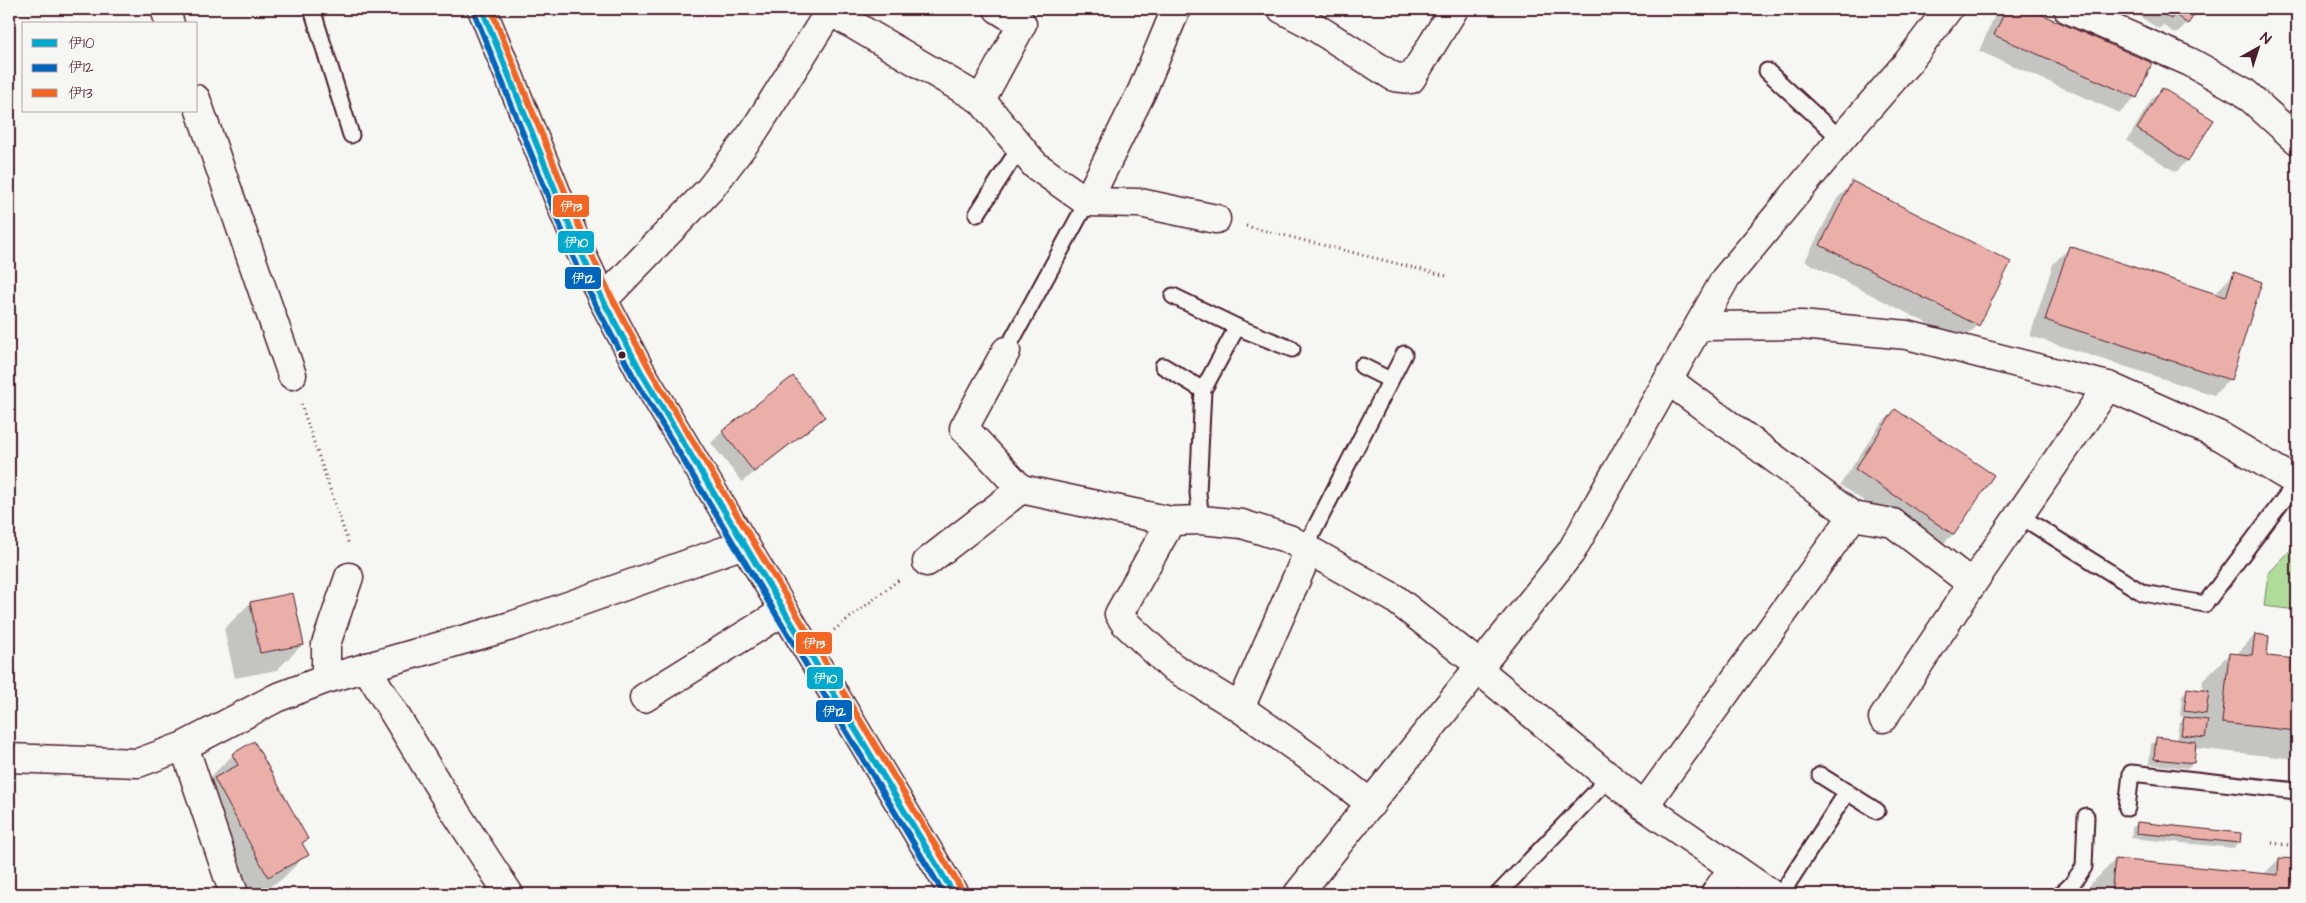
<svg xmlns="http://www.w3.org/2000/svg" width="2306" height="903" font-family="'Architects Daughter','Klee One',sans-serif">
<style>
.green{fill:#afdc9b;stroke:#7c7e63}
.shadow{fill:#0003}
.building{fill:#eaafa9;stroke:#4a1f2b}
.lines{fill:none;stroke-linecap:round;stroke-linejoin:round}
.lane-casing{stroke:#4a1f2b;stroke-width:19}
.street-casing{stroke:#4a1f2b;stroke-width:31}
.secondary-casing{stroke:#4a1f2b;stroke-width:31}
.path{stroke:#4a1f2b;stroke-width:3;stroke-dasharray:1 4;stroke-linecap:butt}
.lane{stroke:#f6f6f2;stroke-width:15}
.street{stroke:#f6f6f2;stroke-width:28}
.secondary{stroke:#f6f6f2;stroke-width:28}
.bus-1-casing{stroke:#f6f6f2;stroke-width:10}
.bus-2-casing{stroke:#f6f6f2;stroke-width:10}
.bus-3-casing{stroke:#f6f6f2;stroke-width:10}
.bus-1{stroke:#00a9ce;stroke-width:6}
.bus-2{stroke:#0065bd;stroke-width:6}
.bus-3{stroke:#f26522;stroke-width:6}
.bus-dot{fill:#4a1f2b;stroke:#f6f6f2;stroke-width:2}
.line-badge{stroke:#f6f6f2;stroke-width:2}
.badge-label{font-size:14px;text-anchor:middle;font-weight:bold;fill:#fff}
</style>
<rect width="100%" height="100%" fill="#f6f6f2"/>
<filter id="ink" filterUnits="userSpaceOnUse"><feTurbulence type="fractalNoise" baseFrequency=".02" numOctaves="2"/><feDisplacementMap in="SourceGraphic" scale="10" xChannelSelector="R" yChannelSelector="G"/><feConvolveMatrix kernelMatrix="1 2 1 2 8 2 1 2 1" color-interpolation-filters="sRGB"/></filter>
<g filter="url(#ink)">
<path class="green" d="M2297,543v67l-33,-4 4,-32z"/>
<g class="shadow">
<path d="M2002,9h24l124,55 -14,33 -16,16 -141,-62 15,-34z"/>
<path d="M2144,9h52l-9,14 -11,11 -13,-9 -4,4 -20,-13z"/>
<path d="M2162,89l50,31 -25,41 -11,11 -49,-31 24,-41z"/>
<path d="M1852,183l126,142 -16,16 -157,-80 32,-62z"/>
<path d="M2069,248l148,47 1,-5 16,-16 -4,105 -16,16 -184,-59 23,-72z"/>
<path d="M793,377l30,40 -11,11 -70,54 -31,-39 11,-11z"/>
<path d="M1895,410l58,124 -16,16 -97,-65 39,-59z"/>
<path d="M292,595l11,49 -26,26 -42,8 -11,-49 26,-26z"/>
<path d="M2255,635l11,22 31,3v99l-103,-11 -1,15 -6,5 -38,-4 2,-20 6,-5 19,2 3,-18 6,-6 -5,-1 2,-21 6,-6 14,2 1,-11 26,-26 7,1z"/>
<path d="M233,755l74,84 -5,5 5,10 -26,26 -25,14h-18l-49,-89 20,-21 -2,-4z"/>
<path d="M2138,823l101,20 -5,5 -103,-10 1,-10z"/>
<path d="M2279,859l18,2v33h-209l1,-8 26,-26 148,15z"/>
</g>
<g class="building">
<path d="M2006,9h23l123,54 -15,35 -143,-63z"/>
<path d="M2156,9h42l-10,15 -14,-10 -3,5z"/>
<path d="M2162,88l52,32 -26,41 -51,-32z"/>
<path d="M1852,181l159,81 -32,64 -159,-81z"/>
<path d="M2069,246l157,51 8,-25 28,10 -31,98 -186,-60z"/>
<path d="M793,376l32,41 -71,55 -32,-41z"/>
<path d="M1895,409l99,66 -40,60 -99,-66z"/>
<path d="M293,593l11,52 -44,8 -10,-51z"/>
<path d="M2255,634l14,2 -2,20 30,3v72l-75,-8 7,-70 23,2z"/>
<path d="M2187,688l22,3 -3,23 -22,-3z"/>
<path d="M2184,717l24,3 -3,18 -24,-3z"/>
<path d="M2156,737l40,5 -2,21 -40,-4z"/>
<path d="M254,741l54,98 -6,4 7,12 -41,22 -54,-99 24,-13 -6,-11z"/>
<path d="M2137,822l104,11 -1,10 -104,-10z"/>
<path d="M2279,858l18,1v35h-186l4,-35 163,16z"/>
</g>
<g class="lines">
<defs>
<g id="lane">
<path d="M312,9l39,126"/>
<path d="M1767,71l74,68"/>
<path d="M977,214l43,-67"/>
<path d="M1173,296l64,31 55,22"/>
<path d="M1006,351l81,-149"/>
<path d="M1163,366l40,24"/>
<path d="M1362,366l28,14"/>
<path d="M2020,516l123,77 62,11 91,-121"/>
<path d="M1201,520l-3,-27 5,-103 34,-63"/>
<path d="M1309,550l3,-16 92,-180"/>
<path d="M1820,775l57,36"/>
<path d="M2127,808l4,-35 166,18"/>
<path d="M1498,894l111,-116"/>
<path d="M1781,894l66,-102"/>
<path d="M2061,894l10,-9 13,-18 2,-51"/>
</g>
<g id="street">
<path d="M165,9l5,15"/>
<path d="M1282,9l25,13 87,55 17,2 43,-70"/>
<path d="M2068,9l122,53 54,30 53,48"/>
<path d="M830,11l151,89 54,65 52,37 53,1 76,16"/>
<path d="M196,99l96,276"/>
<path d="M981,100l41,-76 -24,-15"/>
<path d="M1087,202l55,-111 34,-82"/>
<path d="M603,300l107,-111 44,-58 77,-122"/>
<path d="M1699,326l102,-1 106,10 201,51 112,50 77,46"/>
<path d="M1006,351l-42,77 57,61"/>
<path d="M1669,381l184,135 40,7 79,61"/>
<path d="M1171,521l-52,93 6,9 46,43 69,42 89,63 42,33"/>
<path d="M927,562l94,-73 150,32 30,-1 41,4 47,15 105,59 78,61 7,11 165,136 127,88"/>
<path d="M366,667l75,123 68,104"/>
<path d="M326,679v-35l23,-67"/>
<path d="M644,698l140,-87"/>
<path d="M1240,708l69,-158"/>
<path d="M1883,718l89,-134 136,-198"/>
<path d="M184,746l50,148"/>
<path d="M9,758l129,5 46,-17 92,-48 50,-19 185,-53 233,-82"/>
<path d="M1644,806l209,-290"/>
<path d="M1298,894l273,-342 154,-273 116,-140 67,-77 40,-53"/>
<path d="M1715,894l18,-26"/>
</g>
<path id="secondary" d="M482,9l95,235 26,56 38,72 313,522"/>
</defs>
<use href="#lane" class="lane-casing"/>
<use href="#street" class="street-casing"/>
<use href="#secondary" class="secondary-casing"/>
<g class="path">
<path d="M1246,226l201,50"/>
<path d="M301,404l48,141"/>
<path d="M834,630l66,-51"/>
<path d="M2272,843l25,3"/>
<path d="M905,894l10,-6"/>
</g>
<use href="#lane" class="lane"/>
<use href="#street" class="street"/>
<use href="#secondary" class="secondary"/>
<defs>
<path id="bus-1" d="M482,9l95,235 26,56 38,72 313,522"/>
<path id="bus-2" d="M474,12l95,236 26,56 38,72 311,518"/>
<path id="bus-3" d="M491,9l94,232 26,55 38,72 313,522"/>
</defs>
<use href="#bus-1" class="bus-1-casing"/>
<use href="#bus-2" class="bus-2-casing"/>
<use href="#bus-3" class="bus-3-casing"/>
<use href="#bus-1" class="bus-1"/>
<use href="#bus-2" class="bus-2"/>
<use href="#bus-3" class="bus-3"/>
</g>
</g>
<circle class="bus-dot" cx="622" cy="355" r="4.5"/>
<g class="line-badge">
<rect x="552" y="194" width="38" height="24" rx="5" fill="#f26522"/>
<rect x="557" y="230" width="38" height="24" rx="5" fill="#00a9ce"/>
<rect x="564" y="266" width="38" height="24" rx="5" fill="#0065bd"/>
<rect x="795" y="631" width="38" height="24" rx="5" fill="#f26522"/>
<rect x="806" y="666" width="38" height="24" rx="5" fill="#00a9ce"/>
<rect x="815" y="699" width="38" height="24" rx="5" fill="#0065bd"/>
</g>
<g class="badge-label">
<text x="571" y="211">伊13</text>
<text x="576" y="247">伊10</text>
<text x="583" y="283">伊12</text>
<text x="814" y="648">伊13</text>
<text x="825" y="683">伊10</text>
<text x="834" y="716">伊12</text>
</g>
<rect width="2306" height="903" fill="none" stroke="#f6f6f2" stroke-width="30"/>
<rect x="15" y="15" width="2276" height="873" fill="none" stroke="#4a1f2b" stroke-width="2" filter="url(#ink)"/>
<rect x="22" y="22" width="175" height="90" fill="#f6f6f2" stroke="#b1a0a2"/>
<rect x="32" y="39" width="25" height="8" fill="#00a9ce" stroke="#b1a0a2"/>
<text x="68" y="48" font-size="15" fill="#4a1f2b">伊10</text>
<rect x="32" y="64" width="25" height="8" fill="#0065bd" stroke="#b1a0a2"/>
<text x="68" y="72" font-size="15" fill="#4a1f2b">伊12</text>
<rect x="32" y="89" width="25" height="8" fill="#f26522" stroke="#b1a0a2"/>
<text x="68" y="98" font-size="15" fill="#4a1f2b">伊13</text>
<g transform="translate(2258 48) rotate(39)" stroke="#f6f6f2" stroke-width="4" paint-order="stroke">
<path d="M0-4L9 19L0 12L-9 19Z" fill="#4a1f2b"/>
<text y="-8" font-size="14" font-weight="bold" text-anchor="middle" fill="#4a1f2b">N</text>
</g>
</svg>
